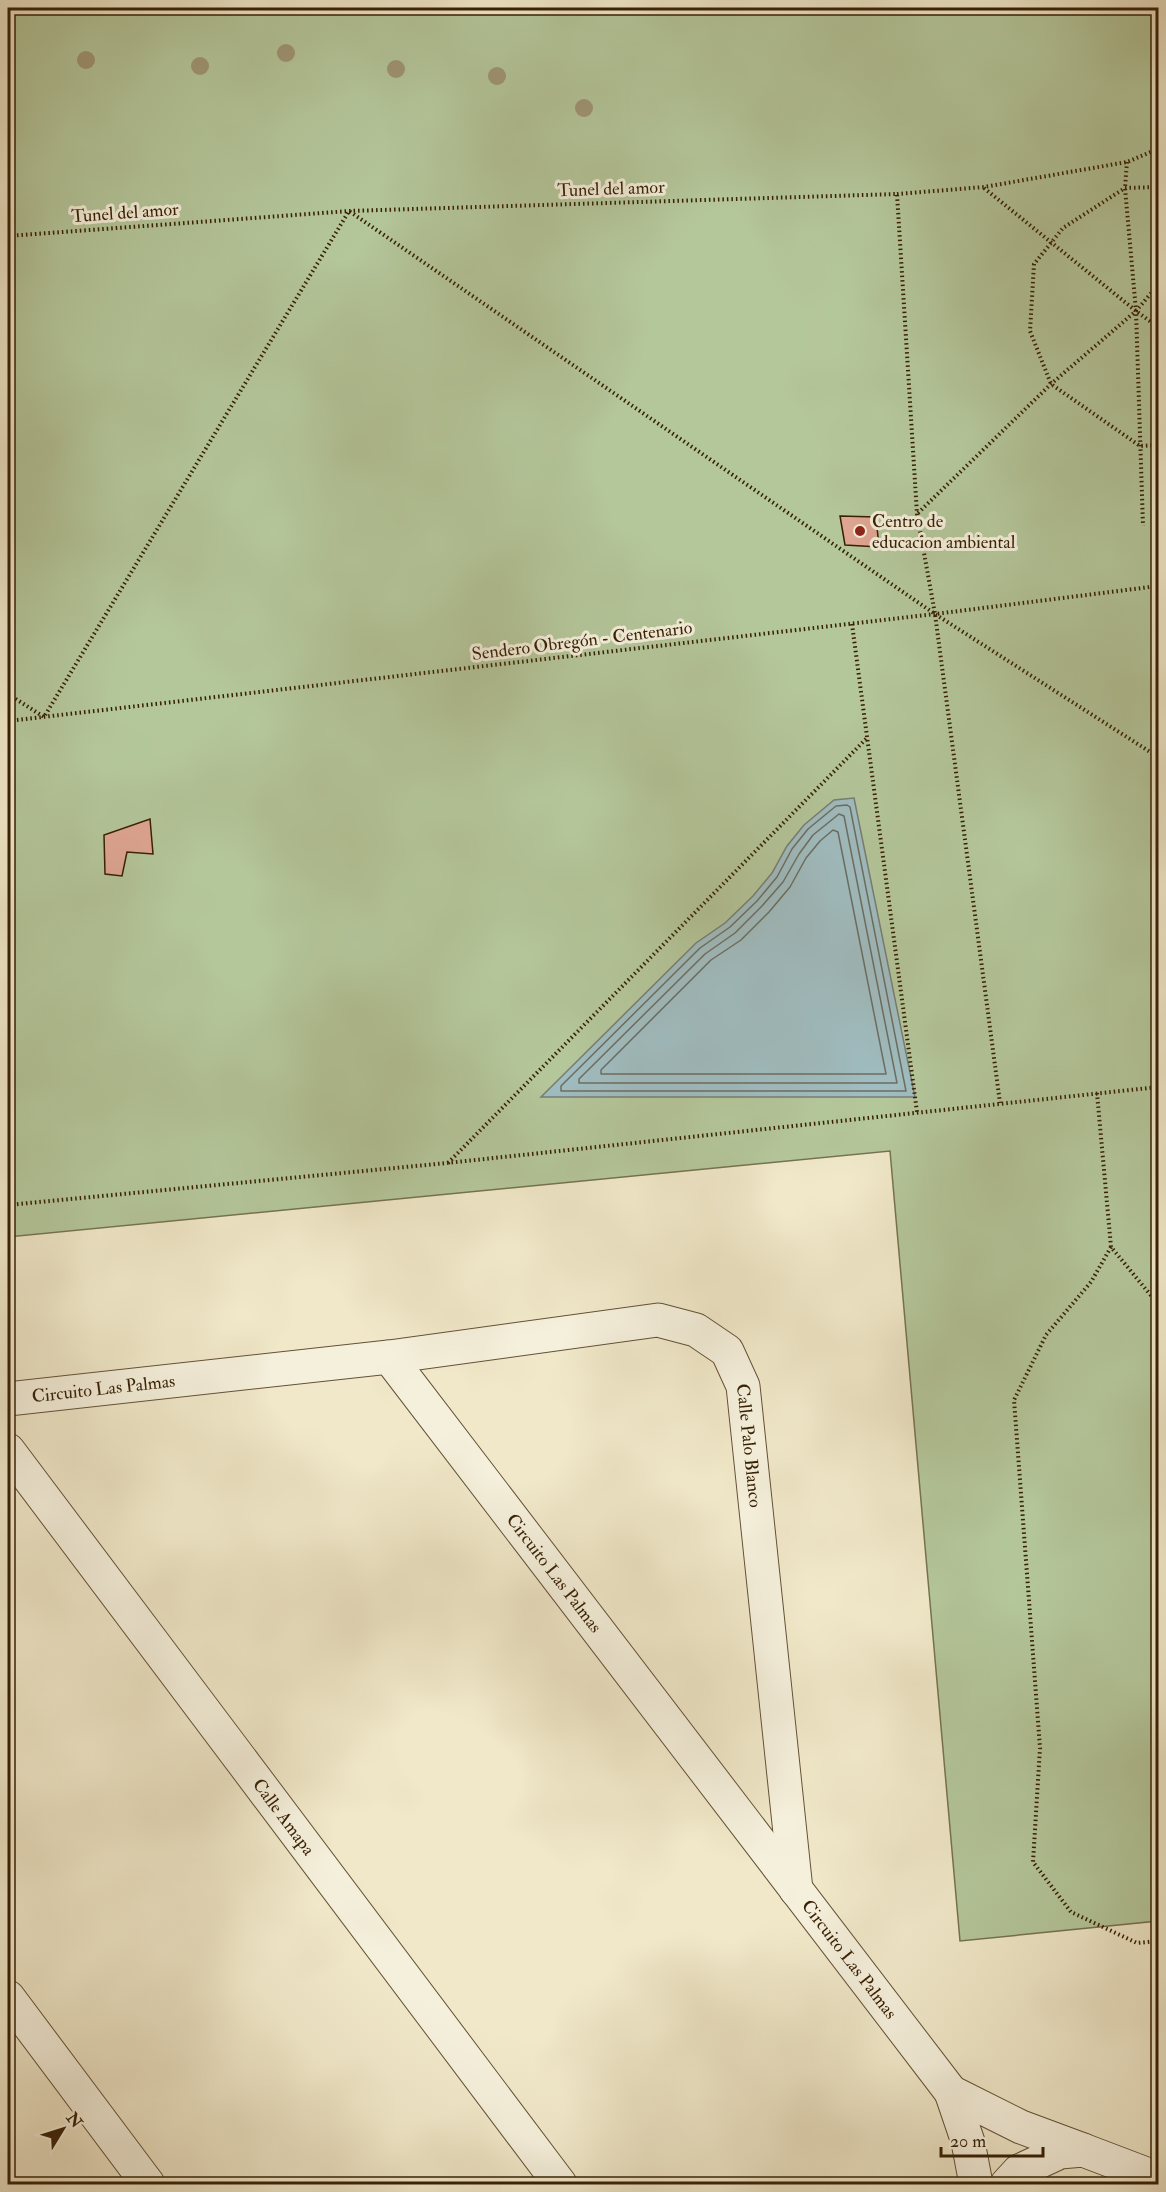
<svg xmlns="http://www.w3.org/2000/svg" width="1166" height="2192" font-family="'IM FELL Double Pica',serif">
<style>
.green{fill:#b4c79b;stroke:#757350;stroke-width:1.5}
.water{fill:#a0bdc1;stroke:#767e75;stroke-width:1.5}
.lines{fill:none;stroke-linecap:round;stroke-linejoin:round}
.shore{stroke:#6b6e62;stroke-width:1.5}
.building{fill:#dfa693;stroke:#361f04;stroke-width:1.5}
.street-casing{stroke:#645135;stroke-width:35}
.path{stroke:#361f04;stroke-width:4;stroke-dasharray:1.5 3;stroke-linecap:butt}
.street{stroke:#f5f0dc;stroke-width:33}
.tree{fill:#9f9575}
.poi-dot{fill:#8f2418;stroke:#f5f0dc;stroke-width:2}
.labels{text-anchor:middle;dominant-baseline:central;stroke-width:6;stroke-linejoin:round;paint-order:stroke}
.street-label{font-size:18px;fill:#361f04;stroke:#f5f0dc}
.poi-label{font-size:18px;fill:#361f04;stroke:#f5f0dc;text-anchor:start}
</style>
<rect width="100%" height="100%" fill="#f0e8c9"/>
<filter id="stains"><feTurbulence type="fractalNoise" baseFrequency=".00333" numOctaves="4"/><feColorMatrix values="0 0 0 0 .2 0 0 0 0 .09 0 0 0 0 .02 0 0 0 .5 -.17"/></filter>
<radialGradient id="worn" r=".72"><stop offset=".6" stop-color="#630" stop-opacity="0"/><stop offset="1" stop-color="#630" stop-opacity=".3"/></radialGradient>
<path class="green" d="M8,8h1150v1913l-198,20 -70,-790 -882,86z"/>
<path class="water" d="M854,798l61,299h-374l155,-154 29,-20 28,-27 19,-23 15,-27 17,-21 30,-25z"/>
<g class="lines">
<g class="shore">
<path d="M847,805l3,2 56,284h-345v-5l139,-138 30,-21 27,-26 20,-24 15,-28 16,-20 28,-23z"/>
<path d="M839,814l5,2 53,267h-318v-4l126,-125 30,-21 27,-27 21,-24 16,-28 14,-19z"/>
<path d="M833,830l5,2 48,242h-285v-4l110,-110 30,-20 28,-28 21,-25 16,-29 14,-17z"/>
</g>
</g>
<g class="building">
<path d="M840,516l36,1 3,30 -34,-2z"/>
<path d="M150,819l3,35 -26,-2 -5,24 -17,-2 -1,-39z"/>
</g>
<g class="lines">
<defs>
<g id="street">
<path id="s1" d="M389,1357l562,735"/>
<path id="s2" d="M8,1399l381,-42 269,-37 38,10 31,21 16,35 53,504"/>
<path id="s3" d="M8,1450l552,734"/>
<path d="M8,1997l140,187"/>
<path d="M976,2184l-8,-42 -17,-50 70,35 62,23"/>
<path d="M1007,2184l12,-13 41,-19 23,-2 71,27 4,5"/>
</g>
</defs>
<use href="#street" class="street-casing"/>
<g class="path">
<path d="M1127,162l-2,26 11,123 7,215"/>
<path d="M1158,187l-33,1 -62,40 -29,36 -4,67 21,53 89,62 18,-1"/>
<path d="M984,188l152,123 22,16"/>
<path d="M897,194l87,-7 143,-25 31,-13"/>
<path d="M8,236l341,-25 548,-17 20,320 18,100 65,489"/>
<path d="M918,513l133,-129 85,-73 22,-26"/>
<path d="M852,624l65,488"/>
<path d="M8,694l36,23 305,-506 586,403 223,143"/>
<path d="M8,721l927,-107 223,-28"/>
<path d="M1097,1093l14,154 47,57"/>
<path d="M448,1163l419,-425"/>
<path d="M8,1205l439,-42 711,-76"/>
<path d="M1111,1247l-20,35 -45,53 -32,65 26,348 -7,114 38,50 66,31 21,-2"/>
</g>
<use href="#street" class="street"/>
</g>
<g class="tree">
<circle cx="286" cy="53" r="9"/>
<circle cx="86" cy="60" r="9"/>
<circle cx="200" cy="66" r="9"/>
<circle cx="396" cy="69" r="9"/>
<circle cx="497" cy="76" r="9"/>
<circle cx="584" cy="108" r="9"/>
</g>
<circle class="poi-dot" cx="860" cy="531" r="6"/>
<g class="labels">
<g class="street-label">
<text transform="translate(611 189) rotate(-2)">Tunel del amor</text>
<text transform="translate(125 213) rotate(-4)">Tunel del amor</text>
<text transform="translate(582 641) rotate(-7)">Sendero Obregón - Centenario</text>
<text stroke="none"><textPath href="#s2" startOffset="96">Circuito Las Palmas</textPath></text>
<text stroke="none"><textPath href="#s2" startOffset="830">Calle Palo Blanco</textPath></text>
<text stroke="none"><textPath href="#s1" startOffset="272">Circuito Las Palmas</textPath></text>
<text stroke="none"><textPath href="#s3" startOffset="459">Calle Amapa</textPath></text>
<text stroke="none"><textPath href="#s1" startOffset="758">Circuito Las Palmas</textPath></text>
</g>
<g class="poi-label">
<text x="872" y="521">Centro de<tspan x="872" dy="21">educacion ambiental</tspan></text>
</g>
</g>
<rect width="1166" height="2192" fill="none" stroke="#f0e8c9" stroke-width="30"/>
<rect x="9" y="9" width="1148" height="2174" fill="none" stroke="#361f04" stroke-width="3"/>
<rect x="15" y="15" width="1136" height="2162" fill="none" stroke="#361f04" stroke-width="1.5"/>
<g transform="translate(63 2129) rotate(52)" stroke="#f5f0dc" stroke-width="4.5" paint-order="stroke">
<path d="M0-4.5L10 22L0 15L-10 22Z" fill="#361f04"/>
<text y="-9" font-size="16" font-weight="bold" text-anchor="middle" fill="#361f04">N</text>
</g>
<path d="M941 2147v9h102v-9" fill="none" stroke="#361f04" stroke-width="3"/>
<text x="950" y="2147" font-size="18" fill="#361f04" stroke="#f5f0dc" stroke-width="4.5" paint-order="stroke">20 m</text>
<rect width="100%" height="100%" filter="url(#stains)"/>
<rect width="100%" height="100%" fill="url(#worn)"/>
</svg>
